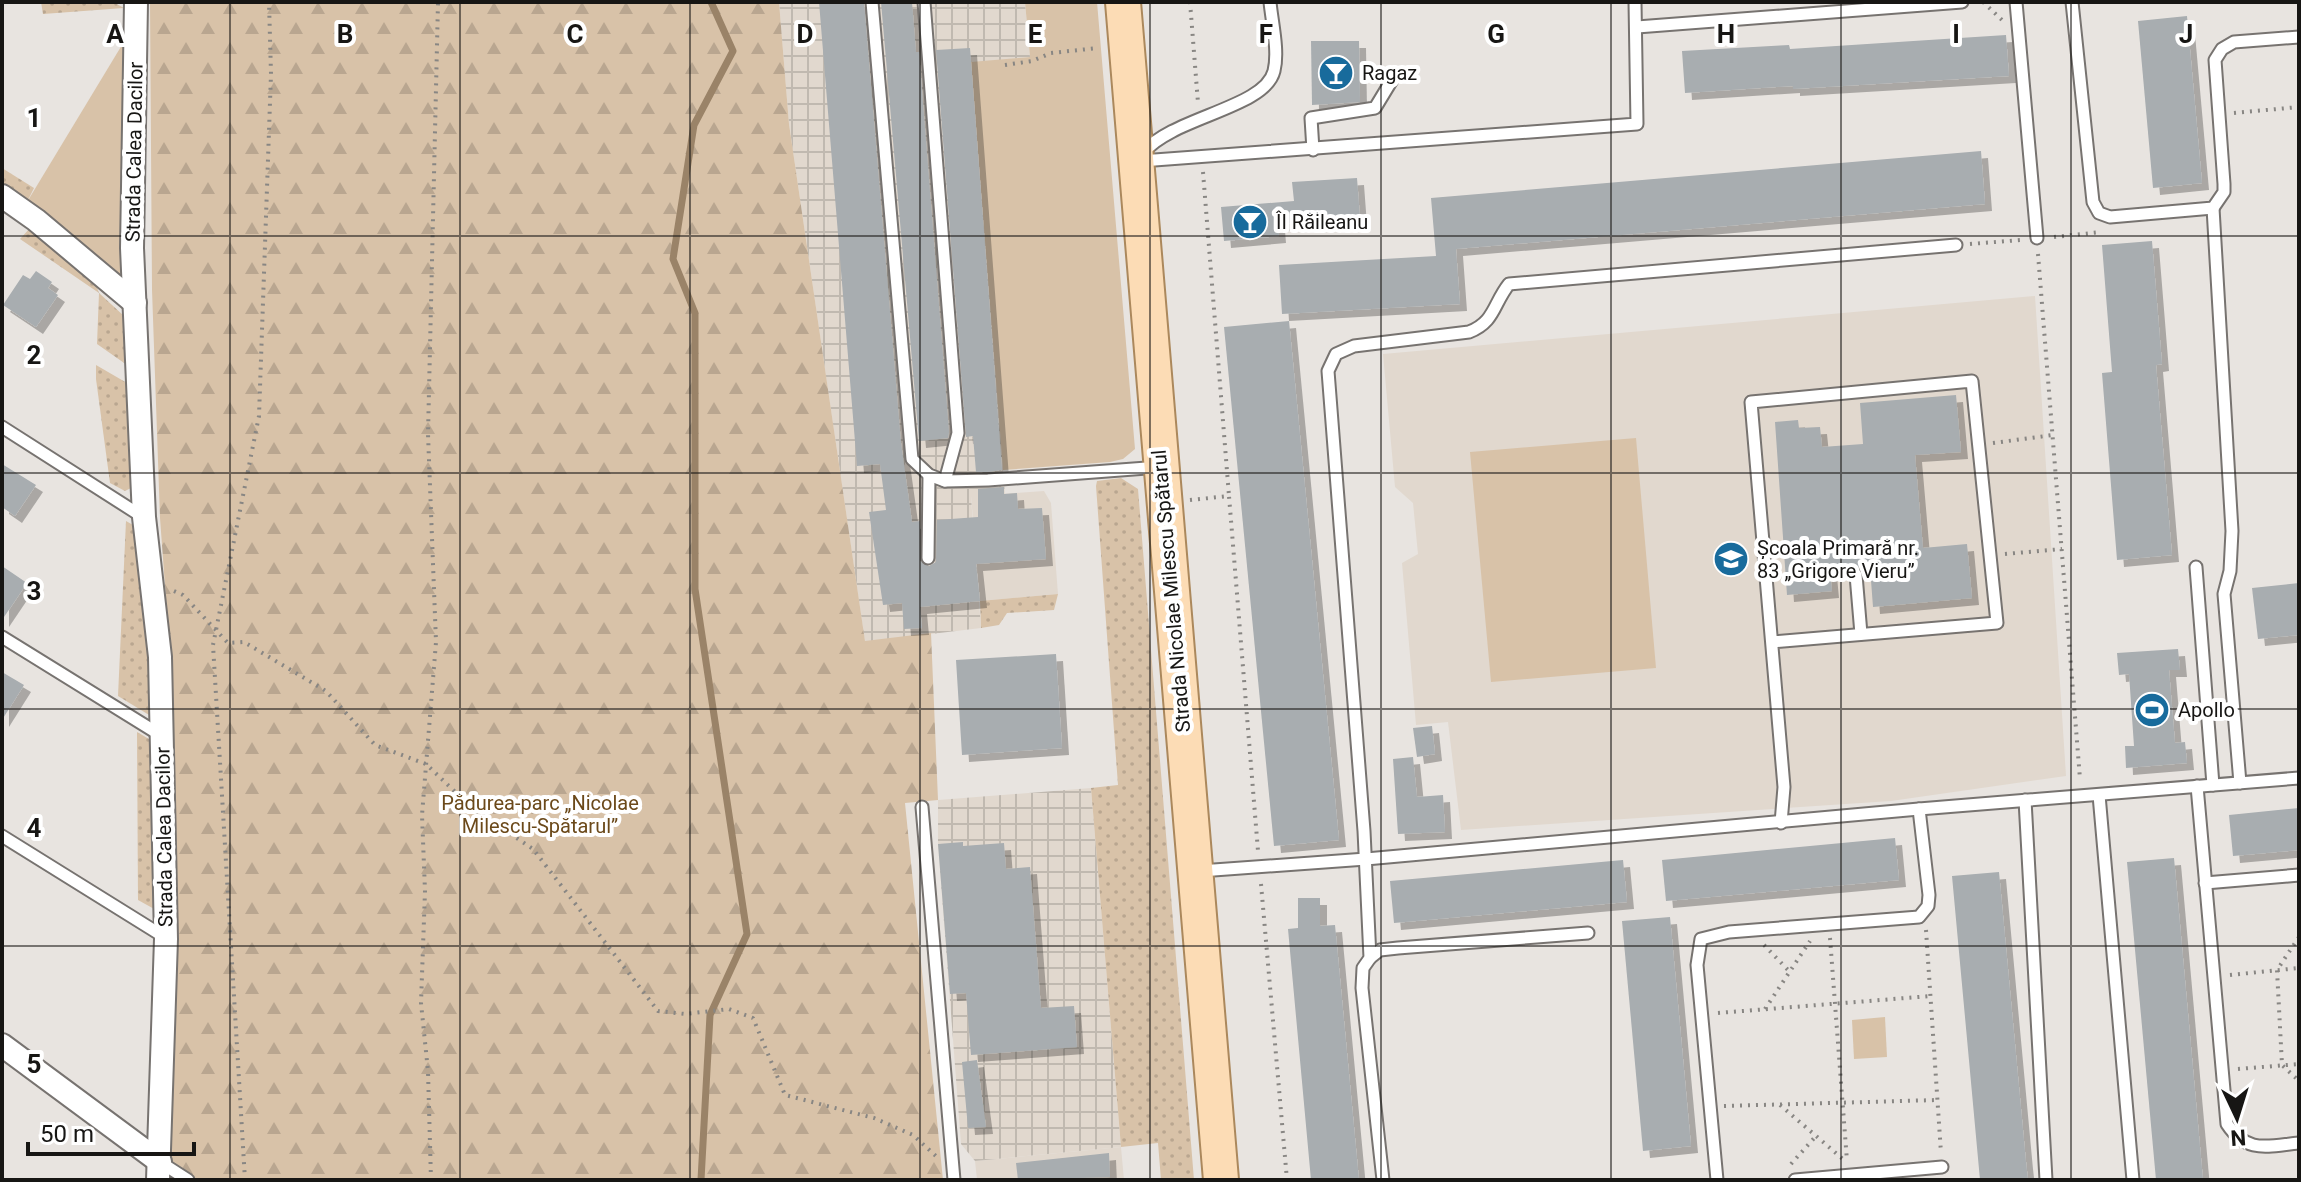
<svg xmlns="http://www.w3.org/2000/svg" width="2301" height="1182" font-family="Roboto,sans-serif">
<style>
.built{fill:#e1d8ce}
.industrial{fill:url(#industrial-grid)}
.grass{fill:url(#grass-dots)}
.forest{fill:url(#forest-firs)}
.green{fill:#d8c2a8}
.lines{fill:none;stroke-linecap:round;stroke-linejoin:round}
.stream{stroke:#9a8368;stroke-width:7}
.building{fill:#a8adb0;filter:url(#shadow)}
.lane-casing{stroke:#777370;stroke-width:15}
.street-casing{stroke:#777370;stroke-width:26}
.primary-casing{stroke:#ab885c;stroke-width:38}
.path{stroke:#888683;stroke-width:4;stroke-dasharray:2 6;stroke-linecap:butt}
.lane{stroke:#fff;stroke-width:11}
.street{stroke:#fff;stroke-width:22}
.primary{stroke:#fcdcb5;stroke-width:34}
.grid{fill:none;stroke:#171614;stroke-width:2;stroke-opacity:0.55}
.labels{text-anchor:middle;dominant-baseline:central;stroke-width:8;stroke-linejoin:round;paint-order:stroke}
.poi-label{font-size:20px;fill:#171614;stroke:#fff;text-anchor:start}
.street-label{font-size:20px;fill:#171614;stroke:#fff}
.park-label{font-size:20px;fill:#6b491a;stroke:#fff}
.grid-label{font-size:26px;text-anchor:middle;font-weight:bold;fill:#171614;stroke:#fff;stroke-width:8;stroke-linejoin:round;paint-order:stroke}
</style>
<defs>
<pattern id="industrial-grid" width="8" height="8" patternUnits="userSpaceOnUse" patternTransform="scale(2)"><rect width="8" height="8" fill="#e1d8ce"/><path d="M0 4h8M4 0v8" fill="none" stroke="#c0b9b0"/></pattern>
<pattern id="grass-dots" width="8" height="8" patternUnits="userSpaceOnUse" patternTransform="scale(2)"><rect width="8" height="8" fill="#d8c2a8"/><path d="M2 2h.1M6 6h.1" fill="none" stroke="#b9a690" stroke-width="1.8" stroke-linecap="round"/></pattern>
<pattern id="forest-firs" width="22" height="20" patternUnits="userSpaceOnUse" patternTransform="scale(2)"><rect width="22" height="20" fill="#d8c2a8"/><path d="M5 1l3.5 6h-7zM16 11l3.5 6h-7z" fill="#b9a690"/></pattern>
<filter id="shadow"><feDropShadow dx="7" dy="7" stdDeviation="0" flood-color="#0004"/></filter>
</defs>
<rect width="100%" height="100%" fill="#e8e4e0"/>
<g class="built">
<path d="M2035,296l31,480 -175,25 -430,29 -13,-108 -32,3 -14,-162 16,-9 -5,-51 -18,-16 -12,-133z"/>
<path d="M1044,491l7,12 7,91 -78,7 -9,-105z"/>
<path d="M1121,1147l3,33h-147l-2,-19z"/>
</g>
<g class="industrial">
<path d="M779,2h246l5,55 -59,6 34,431 -34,3 10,131 -116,14 -76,-518z"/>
<path d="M1091,788l30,359 -146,14 -14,-17 -23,-300v-44z"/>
</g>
<g class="grass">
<path d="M41,2h72l11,6 -81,6z"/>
<path d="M2,168l32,20 -7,14 -25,-15z"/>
<path d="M30,228l65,54 4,11 25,23 3,49 -30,-21 2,-51 -79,-54z"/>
<path d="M96,365l31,18 6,104 -8,4 -15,-8 -14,-104z"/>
<path d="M1121,478l17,11 56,691h-33l-3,-37 -37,4 -30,-359 27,-3 -22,-299 1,-5z"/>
<path d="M126,521l14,8 14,189 -36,-22z"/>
<path d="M1058,594l-4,16 -47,3 -8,12 -18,3 -1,-27z"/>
<path d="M137,732l12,7 7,171 -18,-10z"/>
</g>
<path class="forest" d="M150,2h629l10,122 76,517 66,-8 7,167 -33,3 38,377h-773l7,-237 -6,-276 -11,-149 -8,-228z"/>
<g class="green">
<path d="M1025,2h72l38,447 -12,10 -13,3 -107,8 -32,-408 59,-5z"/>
<path d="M125,40l-2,242 -96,-80z"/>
<path d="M1636,438l20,230 -165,14 -21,-230z"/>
<path d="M1885,1017l2,40 -33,2 -2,-39z"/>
</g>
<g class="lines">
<path class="stream" d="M701,1180l9,-165 37,-81 -52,-345v-276l-22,-54 21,-134 39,-74 -22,-49"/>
</g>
<g class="building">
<path d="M819,2h45l37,441 11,79 8,-1v40l9,5 7,-4 1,-42 41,-3v-28l26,-2v7l13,-1 1,16 24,-1 4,51 -70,5 4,37 -60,6 2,21 -18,1 -2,-26 -19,2 -14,-93 17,-2 -6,-46 -23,2z"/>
<path d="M881,2h31l4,50h3l30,380 -1,6 -29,3z"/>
<path d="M2187,16l15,167 -49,5 -15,-167z"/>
<path d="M2006,35l3,41 -216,13v-3l-108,7 -3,-42 107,-6 1,4z"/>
<path d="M1311,41h48l1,61 -48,3z"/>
<path d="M970,48l32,422 -14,2h-12l-3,-36 -7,1 -30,-387z"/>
<path d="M1981,151l4,53 -529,45 4,55 -178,10 -3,-49 157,-9 -5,-58z"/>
<path d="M1357,178l3,40 -82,6 1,12 -55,5 -3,-34 73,-6 -2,-19z"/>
<path d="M2152,241l10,123 -6,1 16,190 -55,5 -15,-187 10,-1 -10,-127z"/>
<path d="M36,271l16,11 -4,6 10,7 -22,32 -33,-22 20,-30 7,4z"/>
<path d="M1289,321l50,519 -65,6 -50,-519z"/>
<path d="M1956,395l5,57 -46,3 8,93 44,-4 5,54 -99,9 -3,-40h-14l-26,3 2,21 -45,4 -12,-173 23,-2 1,8 21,-1 2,20 41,-3 -3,-41z"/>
<path d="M2,464l34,21 -21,31 -13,-9z"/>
<path d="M2,566l25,17 -25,37z"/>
<path d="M2299,583v52l-41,4 -6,-51z"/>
<path d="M2178,649l2,21h-11l6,73 10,-1 2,21 -61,5 -1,-22h9l-5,-72 -10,1 -2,-22z"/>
<path d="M1056,654l6,94 -100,7 -6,-95z"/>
<path d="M2,672l22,13 -22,35z"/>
<path d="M1432,726l3,28 -18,3 -4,-29z"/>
<path d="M1413,757l4,40 26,-2 2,37 -47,2 -5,-75z"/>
<path d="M2299,808v42l-66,6 -4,-41z"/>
<path d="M1895,838l4,42 -233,21 -4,-41z"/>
<path d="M963,842v4l41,-3 2,26 24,-2 11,141 33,-2 3,41 -106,8 -5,-62 -16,1 -12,-150z"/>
<path d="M2174,858l29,322h-47l-29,-318z"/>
<path d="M1623,860l4,42 -233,21 -4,-42z"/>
<path d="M1999,872l27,290 2,18h-48l-28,-304z"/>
<path d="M1298,898h22v28l15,-1 24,255h-48l-23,-251 10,-1z"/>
<path d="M1670,917l21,229 -48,5 -21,-230z"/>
<path d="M977,1060l9,67 -18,1 -6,-66z"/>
<path d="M1109,1153l1,24 -92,3 -2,-17z"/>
</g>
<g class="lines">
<defs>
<g id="lane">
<path d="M872,2l40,457 17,16 16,6 43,-1 172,-13"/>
<path d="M924,2l34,431 -13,48"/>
<path d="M2016,2l21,236"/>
<path d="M2072,2l21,200 6,11 11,4 103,-9 11,-16v-8l-9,-124 7,-11 12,-7 65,-5"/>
<path d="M1637,27l325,-25"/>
<path d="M1313,150l-2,-32 64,-10 17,-28"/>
<path d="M1144,152c29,-35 121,-44 130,-81 5,-20 -2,-48 -4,-69"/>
<path d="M1141,161l496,-37 -2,-122"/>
<path d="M2213,208l19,323 -2,40 -6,23 16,189"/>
<path d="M2,427l141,90"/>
<path d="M928,558l1,-83"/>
<path d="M2196,567l17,218"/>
<path d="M1856,575l5,59"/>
<path d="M2,637l160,99"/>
<path d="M1772,642l225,-19 -25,-242 -221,21 33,385 -3,36"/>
<path d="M2197,786l30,338c20,30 40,22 72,19"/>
<path d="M2099,795l34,385"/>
<path d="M2025,800l21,380"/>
<path d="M922,807l32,373"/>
<path d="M2,836l164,102"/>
<path d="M1200,871l166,-12 553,-50 380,-31"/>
<path d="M2205,883l94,-8"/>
<path d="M1370,958l10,-8 18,-2 190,-15"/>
<path d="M160,1162l28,18"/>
<path d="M1383,1180l-21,-192 1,-20 7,-10 -6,-127 -36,-460 8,-17 18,-8 115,-14c26,-10 24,-28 40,-48l447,-39"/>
<path d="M1717,1180l-20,-215 4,-26 28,-7 190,-15 9,-11 1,-11 -10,-86"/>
<path d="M1795,1180l147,-13"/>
</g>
<g id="street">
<path d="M136,2l-4,246 12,269 16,140 6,282 -8,241"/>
<path d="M2,196l34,24 99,83"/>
<path d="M2,1045l158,117"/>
</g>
<path id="primary" d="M1123,2l98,1178"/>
</defs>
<use href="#lane" class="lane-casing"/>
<use href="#street" class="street-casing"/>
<use href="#primary" class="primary-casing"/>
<g class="path">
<path d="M1190,2l8,101"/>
<path d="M1983,2l19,18"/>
<path d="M1005,65l27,-4 19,-8 47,-5"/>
<path d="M2234,113l65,-6"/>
<path d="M1203,172l26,324"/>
<path d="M2054,237l47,-5"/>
<path d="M1970,244l51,-4"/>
<path d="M2038,254l42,525"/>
<path d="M1993,443l60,-8"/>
<path d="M1190,500l39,-4 29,355"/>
<path d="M2005,554l57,-5"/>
<path d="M174,591l9,4 45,48 16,-1 82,49 49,54 51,19 46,44 61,41 125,162 27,3 44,-5 24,9 32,77 89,23 39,17 24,22"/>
<path d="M1261,884l26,296"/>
<path d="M1926,930l15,223"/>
<path d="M2299,937l-22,33 5,95 17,16"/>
<path d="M1830,938l17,223"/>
<path d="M1764,945l26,27"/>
<path d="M2230,975l69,-7"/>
<path d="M1765,1009l45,-68"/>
<path d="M1718,1013l213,-17"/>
<path d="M2238,1069l61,-5"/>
<path d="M1780,1105l64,55"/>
<path d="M1724,1106l214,-6"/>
<path d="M1791,1164l25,-28"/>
<path d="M245,1180l-32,-535 46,-229 12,-342 -2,-72"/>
<path d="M431,1180l-3,-109 -7,-68 4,-112 -3,-76 14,-173 -8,-208 10,-432"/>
</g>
<use href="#lane" class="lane"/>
<use href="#street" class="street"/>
<use href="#primary" class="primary"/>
</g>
<path class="grid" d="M230,2v1178M460,2v1178M690,2v1178M920,2v1178M1150,2v1178M1381,2v1178M1611,2v1178M1841,2v1178M2071,2v1178M2,236h2297M2,473h2297M2,709h2297M2,946h2297"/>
<defs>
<symbol id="bar-disc" viewBox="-11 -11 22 22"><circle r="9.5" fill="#186b9c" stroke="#fff"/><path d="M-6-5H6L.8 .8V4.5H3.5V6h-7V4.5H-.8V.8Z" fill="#fff"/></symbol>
<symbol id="school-disc" viewBox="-11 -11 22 22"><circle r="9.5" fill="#186b9c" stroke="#fff"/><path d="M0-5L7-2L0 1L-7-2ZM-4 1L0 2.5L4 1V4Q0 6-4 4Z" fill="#fff"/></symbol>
<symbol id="stadium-disc" viewBox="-11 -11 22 22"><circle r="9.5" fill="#186b9c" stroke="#fff"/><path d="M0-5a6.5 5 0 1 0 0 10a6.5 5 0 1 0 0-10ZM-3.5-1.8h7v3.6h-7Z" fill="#fff"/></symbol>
</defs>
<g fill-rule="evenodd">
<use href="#bar-disc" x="1316" y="53" width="40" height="40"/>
<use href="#bar-disc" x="1230" y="202" width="40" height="40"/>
<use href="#school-disc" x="1711" y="539" width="40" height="40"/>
<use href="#stadium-disc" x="2132" y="690" width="40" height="40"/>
</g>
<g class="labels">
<g class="poi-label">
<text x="1362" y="73">Ragaz</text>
<text x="1276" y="222">ÎI Răileanu</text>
<text x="1757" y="548">Școala Primară nr.<tspan x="1757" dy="23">83 „Grigore Vieru”</tspan></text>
<text x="2178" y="710">Apollo</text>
</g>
<g class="street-label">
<text transform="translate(134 152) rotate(-89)">Strada Calea Dacilor</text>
<text transform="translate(1171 591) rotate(-95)">Strada Nicolae Milescu Spătarul</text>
<text transform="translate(164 837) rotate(-91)">Strada Calea Dacilor</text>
</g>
<g class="park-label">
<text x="540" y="803">Pădurea-parc „Nicolae<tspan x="540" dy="23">Milescu-Spătarul”</tspan></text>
</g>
</g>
<g class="grid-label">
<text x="115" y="43">A</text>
<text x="345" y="43">B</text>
<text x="575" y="43">C</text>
<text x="805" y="43">D</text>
<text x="1035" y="43">E</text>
<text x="1266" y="43">F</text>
<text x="1496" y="43">G</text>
<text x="1726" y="43">H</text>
<text x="1956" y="43">I</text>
<text x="2186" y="43">J</text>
<text x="34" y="127">1</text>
<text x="34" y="364">2</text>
<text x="34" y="600">3</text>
<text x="34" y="837">4</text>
<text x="34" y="1073">5</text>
</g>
<rect width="2301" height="1182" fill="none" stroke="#171614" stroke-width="8"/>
<g transform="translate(2237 1118) rotate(176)" stroke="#ffffff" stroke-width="6" paint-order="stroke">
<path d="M0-6L14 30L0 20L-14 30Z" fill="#171614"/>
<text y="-12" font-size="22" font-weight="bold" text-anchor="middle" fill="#171614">N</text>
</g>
<path d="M28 1142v12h166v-12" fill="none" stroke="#171614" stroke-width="4"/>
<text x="40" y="1142" font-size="24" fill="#171614" stroke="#ffffff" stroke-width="6" paint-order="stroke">50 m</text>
</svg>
